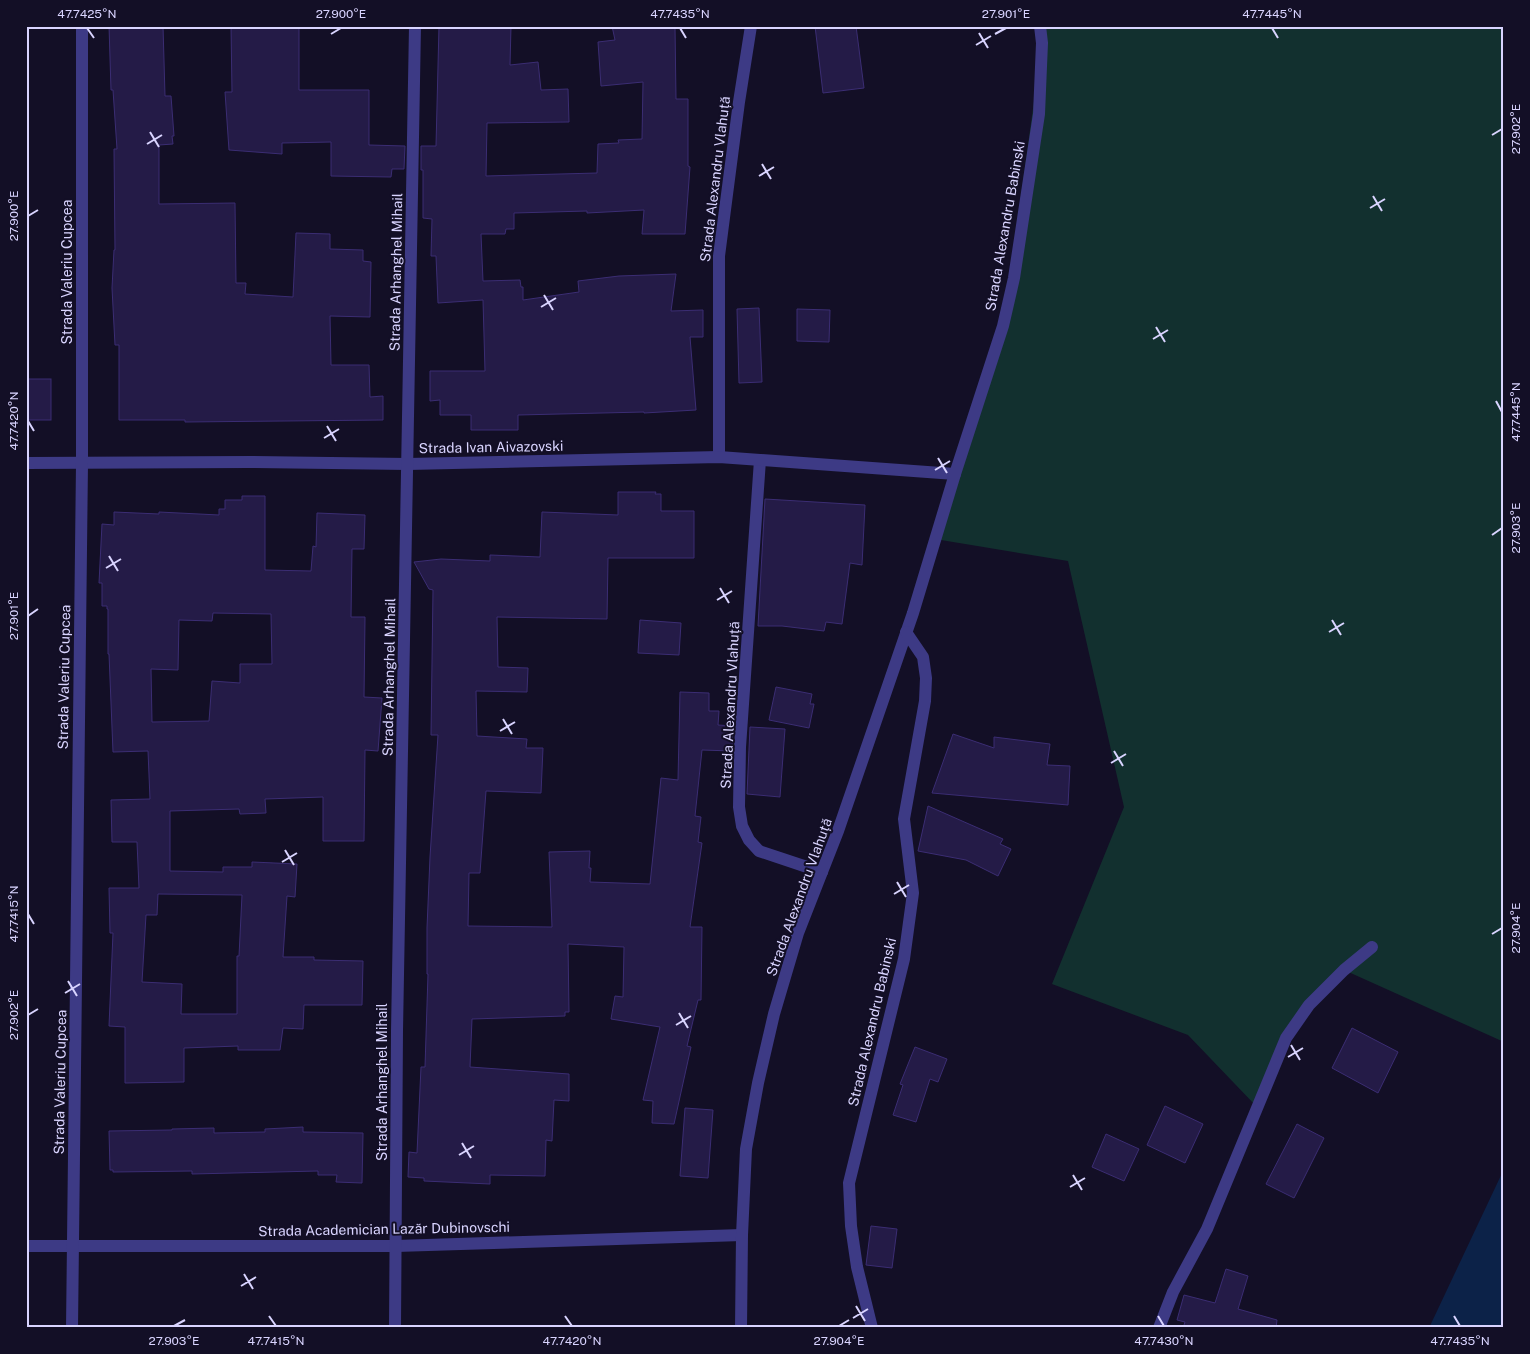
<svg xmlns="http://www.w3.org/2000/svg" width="1530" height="1354" font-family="'Public Sans',sans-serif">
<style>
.green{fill:#12302f}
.water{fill:#0c2248}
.building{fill:#241b47;stroke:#3b2d73;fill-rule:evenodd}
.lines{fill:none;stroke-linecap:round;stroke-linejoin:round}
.minor{stroke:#3d3a85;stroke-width:12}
.ticks{fill:none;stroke:#d9d4ff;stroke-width:2}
.labels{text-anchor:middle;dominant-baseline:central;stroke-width:4;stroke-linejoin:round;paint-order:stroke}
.street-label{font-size:14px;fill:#d9d4ff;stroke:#130f26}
.neatline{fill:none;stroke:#d9d4ff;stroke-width:2}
.ticks-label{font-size:12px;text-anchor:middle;fill:#d9d4ff}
</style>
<rect width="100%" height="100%" fill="#130f26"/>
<path class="green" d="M1038,26h466v1016l-160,-72 -58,68 -29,69 -69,-72 -136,-51 72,-177 -56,-246 -133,-22 68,-213 39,-283z"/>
<path class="water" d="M1504,1169v159h-75z"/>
<g class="building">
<path d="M109,26h54l2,70h6l3,40h-2l1,8 -14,1v59l76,-1 1,80h10l-1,11 48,3 3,-64 34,1v15l33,1v11l8,1 -1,55 -40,-1 1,49h38l1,32 13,-1v24l-198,2v-2h-66v-75h-4l-3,-57 2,-38h1l-1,-101h3l-4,-59h-2z"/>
<path d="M231,26h68v64h70v55l36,1 -1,23h-12l-1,8 -60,-1v-34l-49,1v11l-53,-4 -4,-58h7z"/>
<path d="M439,26h72l-1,39 28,-3 3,28 27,-1 1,33 -82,1 -1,53 111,-3 1,-29 21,-1 -1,-3 24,-1 1,-57 -42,4 -3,-44 17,-2 -3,-14 63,1 1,72h12v67l2,1 -5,67h-43l2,-24 -57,3v-2l-73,2v16h-8l-1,5h-24l2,47 37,-1 1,7h2v13l56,-8 -1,-11 41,-5 57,-2 -5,37 32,-1v27h-13l6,73 -52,3v-1l-126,3v15h-47v-15h-31v-15l-10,1v-30h55l-2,-71 -45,3 -2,-47h-5l1,-37 -9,-1v-48h-2v-24h15z"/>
<path d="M815,26h41l8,62 -41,5z"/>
<path d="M759,308l3,74 -23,1 -2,-74z"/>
<path d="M797,309l33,1 -1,32 -32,-1z"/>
<rect x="26" y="379" width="25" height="41"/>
<path d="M618,492h38l-1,2h6v17h33v47h-86l-1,61 -110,-2 1,50 30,1 -1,24 -51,-1 1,45 50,3 -1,9h17l-2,45 -55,-2 -6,82h-11l-1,53 84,1 -3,-75 41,-1 -1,17h2l-1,14 60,2 11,-106 17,2 2,-88 29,1v18h10l-1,14 15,1 -1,25 -30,-1 -7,66 6,1 -3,25 4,1 -12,84h12l-1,73h-3l-11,46 4,1 -17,77 -22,-1 1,-22 -10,-1 17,-73 -49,-8 4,-23 8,1 1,-50 -56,-3 1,68h-4v4l-93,3 -2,48 99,7v27l-15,-1 -2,41 -6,-1 -1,36 -55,-1v9l-66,-3v-3l-16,-1 1,-25 8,1 4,-86h4l3,-93h-1v-46l3,-71 8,-122h-7l2,-145 -4,-1 -15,-27 27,-3 49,2v-6l50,2 2,-45 76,3z"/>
<path d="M242,496h23v74l46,1 2,-25 3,1 1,-34 48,2 -1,34h-12l-1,68h14l-1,80 18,1 -4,53 -13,-1 -1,91h-41v-44l-58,2 1,14 -26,1 -1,-5 -69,2v60l53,1v-5h29v-5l45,2 -2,33 -8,-1 -4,61h31v3l49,1 -1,44h-58l-1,24 -20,-1 -3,22h-42v-4l-54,2v34l-59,1v-56l-16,-1 4,-93h-3l-1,-45h30l-2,-46h-25l-1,-42 39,-1 -2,-48 -35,1 -4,-98h-1v-45h-1v-3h-5v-23h-3l3,-59 12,1v-13l45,2v-2l60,3v-6h6v-9h17zM213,613l58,1 1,50h-32v19l-28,-2 -3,40 -57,1 -1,-53 27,1 1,-50 33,1zM158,894l84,1 -3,61h-2v58h-56l1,-30 -40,-2 4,-67h11z"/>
<path d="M765,499l100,6 -3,60 -12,-2 -8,61 -16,-2 -2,9 -42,-5h-24z"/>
<path d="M640,620l41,3 -2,32 -41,-2z"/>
<path d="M776,687l36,7 -2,10h4l-5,24 -40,-8z"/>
<path d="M750,727l35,2 -5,68 -33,-3z"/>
<path d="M953,734l41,14v-11l56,7 -3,21 23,1 -2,39 -136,-12z"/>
<path d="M928,806l75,33 -3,5 11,5 -13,27 -32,-16 -48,-9z"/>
<path d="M1352,1028l46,24 -20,41 -46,-25z"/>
<path d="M915,1047l32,12 -9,23 -8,-3 -14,43 -23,-7 10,-30 -3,-1z"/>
<path d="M1165,1106l38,18 -18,39 -38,-18z"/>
<path d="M685,1108l28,2 -5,68 -28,-2z"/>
<path d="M1297,1124l27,14 -30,60 -28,-14z"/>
<path d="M303,1127v5l60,1 -1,50 -26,-1 1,-7h-19v-4l-126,3v-3l-79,1v-2h-3l-1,-39 63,-1v-1l42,-1v5l51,-1v-3z"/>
<path d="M1106,1134l33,15 -15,32 -32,-14z"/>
<path d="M871,1226l26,3 -5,39 -26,-3z"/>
<path d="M1226,1269l22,7 -10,33 39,11 -1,8h-93l2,-6 -8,-2 7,-25 31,8z"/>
</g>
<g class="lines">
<g class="minor">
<path d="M719,457v-201l20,-154 12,-76"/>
<path d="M760,460l-20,287 -1,60 3,19 7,14 10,11 63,21"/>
<path d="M26,463l222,-1 160,2 311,-7 236,17"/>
<path d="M26,1246h370l346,-11"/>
<path d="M72,1328l10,-865v-437"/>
<path d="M395,1328l2,-297 18,-1005"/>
<path d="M741,1328l1,-93 4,-86 12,-66 16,-69 24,-81 40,-102 75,-218 42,-139 48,-148 11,-48 25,-164 3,-71 -2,-17"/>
<path d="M872,1328l-15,-61 -6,-41 -2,-43 55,-224 9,-66 -9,-74 21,-118 1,-23 -3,-21 -17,-25"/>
<path d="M1159,1328l14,-36 34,-63 79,-191 23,-33 35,-35 28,-23"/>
</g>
</g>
<path class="ticks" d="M87,28l7,10M680,28l6,10M1272,28l6,10M979,33l9,15M331,34l10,-6M995,34l11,-6M976,45l15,-9M150,132l9,15M1492,135l10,-6M147,144l15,-9M762,164l9,15M759,176l15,-9M1373,196l9,15M1370,208l15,-9M28,216l10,-6M544,295l9,15M541,307l15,-9M1156,327l9,15M1153,339l15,-9M1496,401l6,11M28,421l6,10M327,426l9,15M324,438l15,-9M938,458l9,15M935,470l15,-9M1492,535l10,-7M109,556l9,15M106,568l15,-9M720,588l9,15M717,600l15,-9M28,616l10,-7M1332,620l9,15M1329,632l15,-9M503,719l9,15M500,731l15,-9M1114,751l9,15M1111,763l15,-9M285,850l9,15M282,862l15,-9M897,882l9,15M894,894l15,-9M28,914l6,10M1492,934l10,-6M68,981l9,15M65,993l15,-9M679,1013l9,15M28,1015l10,-6M676,1025l15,-9M1291,1045l9,15M1288,1057l15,-9M462,1143l9,15M459,1155l15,-9M1073,1175l9,15M1070,1187l15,-9M244,1274l9,15M241,1286l15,-9M856,1306l9,15M269,1316l7,10M565,1316l7,10M1158,1316l6,10M1454,1316l6,10M853,1318l15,-9M174,1326l11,-6M839,1326l10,-6"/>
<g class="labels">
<g class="street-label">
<text transform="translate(715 179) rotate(-83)">Strada Аlexandru Vlahuță</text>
<text transform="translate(1005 226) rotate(-80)">Strada Alexandru Babinski</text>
<text transform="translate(67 272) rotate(-90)">Strada Valeriu Cupcea</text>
<text transform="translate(396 272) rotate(-89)">Strada Arhanghel Mihail</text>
<text transform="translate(491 447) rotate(-1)">Strada Ivan Aivazovski</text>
<text transform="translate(64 677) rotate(-89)">Strada Valeriu Cupcea</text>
<text transform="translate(389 677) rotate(-89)">Strada Arhanghel Mihail</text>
<text transform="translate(730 705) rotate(-87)">Strada Alexandru Vlahuță</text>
<text transform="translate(799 897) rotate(-70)">Strada Аlexandru Vlahuță</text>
<text transform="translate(872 1022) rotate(-77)">Strada Alexandru Babinski</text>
<text transform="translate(60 1082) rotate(-89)">Strada Valeriu Cupcea</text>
<text transform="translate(382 1082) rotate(-90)">Strada Arhanghel Mihail</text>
<text transform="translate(384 1229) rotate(-1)">Strada Academician Lazăr Dubinovschi</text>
</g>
</g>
<rect width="1530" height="1354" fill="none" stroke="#130f26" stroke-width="55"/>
<rect x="28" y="28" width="1474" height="1298" class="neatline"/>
<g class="ticks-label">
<text x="87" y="18">47.7425°N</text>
<text x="341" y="18">27.900°E</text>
<text x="680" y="18">47.7435°N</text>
<text x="1006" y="18">27.901°E</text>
<text x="1272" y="18">47.7445°N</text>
<text transform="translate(1516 129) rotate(-90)" y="4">27.902°E</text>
<text transform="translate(14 216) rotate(-90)" y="4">27.900°E</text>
<text transform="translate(1516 412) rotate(-90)" y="4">47.7445°N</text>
<text transform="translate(14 421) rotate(-90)" y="4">47.7420°N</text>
<text transform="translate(1516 528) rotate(-90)" y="4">27.903°E</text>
<text transform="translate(14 616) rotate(-90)" y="4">27.901°E</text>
<text transform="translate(14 914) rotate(-90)" y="4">47.7415°N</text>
<text transform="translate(1516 928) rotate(-90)" y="4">27.904°E</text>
<text transform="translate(14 1015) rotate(-90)" y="4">27.902°E</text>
<text x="174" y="1345">27.903°E</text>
<text x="276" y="1345">47.7415°N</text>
<text x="572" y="1345">47.7420°N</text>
<text x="839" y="1345">27.904°E</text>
<text x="1164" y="1345">47.7430°N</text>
<text x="1460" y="1345">47.7435°N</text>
</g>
</svg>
